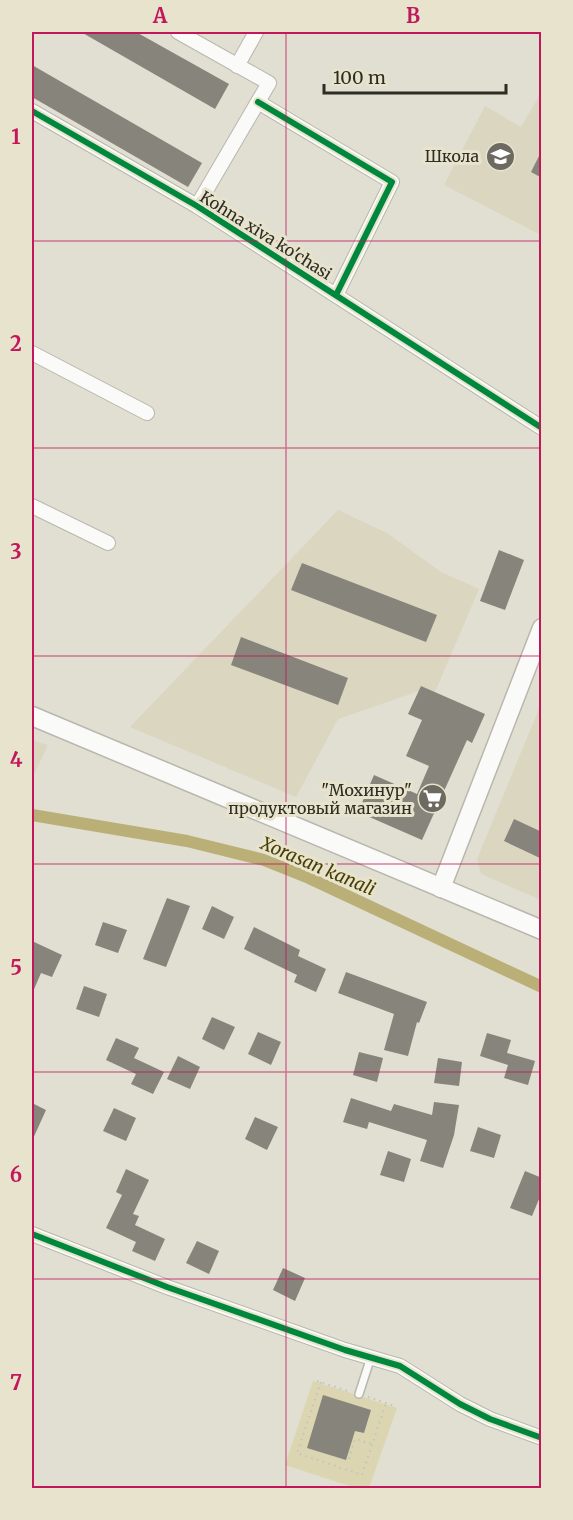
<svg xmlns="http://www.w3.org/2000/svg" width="573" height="1520" font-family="Merriweather,serif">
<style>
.built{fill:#dad6c0}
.green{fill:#dbd5b2}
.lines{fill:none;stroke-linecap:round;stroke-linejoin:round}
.canal{stroke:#bab077;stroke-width:12}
.building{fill:#86847b}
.lane-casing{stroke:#b9b7ad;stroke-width:10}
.street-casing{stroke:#b9b7ad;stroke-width:16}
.secondary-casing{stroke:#b9b7ad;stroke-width:21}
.path{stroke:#c3c2bf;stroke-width:2;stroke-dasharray:1.5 4.5;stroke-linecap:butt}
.lane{stroke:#fafaf8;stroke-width:7}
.street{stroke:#fafaf8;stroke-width:14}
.secondary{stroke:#fafaf8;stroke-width:18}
.cycleway-casing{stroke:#e7e3cc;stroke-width:10}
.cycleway{stroke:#00873e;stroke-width:6}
.grid{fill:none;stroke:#c2185b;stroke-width:1.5;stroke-opacity:0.55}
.labels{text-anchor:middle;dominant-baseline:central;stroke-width:6;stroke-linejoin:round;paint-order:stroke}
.poi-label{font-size:16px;fill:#2e2d24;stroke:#e7e3cc;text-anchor:end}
.street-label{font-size:16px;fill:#2e2d24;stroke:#e7e3cc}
.water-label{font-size:18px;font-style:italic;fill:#483e00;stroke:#e7e3cc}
.neatline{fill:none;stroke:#c2185b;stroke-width:2}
.grid-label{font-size:20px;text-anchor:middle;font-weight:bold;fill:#c2185b}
</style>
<rect width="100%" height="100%" fill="#e1dfd2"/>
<g class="built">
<path d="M541,93v142l-97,-50 41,-79 36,21z"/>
<path d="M338,510l49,23 54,39 38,17 -44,103 -14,-6 -2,5 -81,28 -42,78 -166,-70z"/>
<path d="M541,704v196l-60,-26 -4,-15z"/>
<path d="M32,740l16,5 -16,34z"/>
</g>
<path class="green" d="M313,1381l84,27 -28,80h-13l-71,-23z"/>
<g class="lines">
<path class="canal" d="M32,815l155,26 77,19 45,18 233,109"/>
</g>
<g class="building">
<path d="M81,32h55l93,52 -14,25z"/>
<path d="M32,65l170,98 -14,24 -156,-90z"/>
<path d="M542,150v28l-11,-6z"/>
<path d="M499,550l25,10 -19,50 -25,-9z"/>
<path d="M302,563l135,52 -11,27 -135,-52z"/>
<path d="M241,637l107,41 -10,27 -107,-40z"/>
<path d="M421,686l64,28 -13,29 -5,-3 -45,100 -64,-28 16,-37 43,19 12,-28 -23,-10 16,-36 -14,-6z"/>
<path d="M514,819l28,13v27l-38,-18z"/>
<path d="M167,898l23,8 -24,61 -23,-8z"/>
<path d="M212,906l22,11 -10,22 -22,-10z"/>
<path d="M103,922l24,8 -9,23 -23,-8z"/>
<path d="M254,927l46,23 -2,6 28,13 -10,23 -22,-10 3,-7 -53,-26z"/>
<path d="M32,941l30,14 -10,22 -11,-4 -9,21z"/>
<path d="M346,972l81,30 -8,21 -2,-1 -9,34 -24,-6 10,-36 -56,-21z"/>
<path d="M84,986l23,8 -8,23 -23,-8z"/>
<path d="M212,1017l23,10 -11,23 -22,-11z"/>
<path d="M258,1032l23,10 -10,23 -23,-11z"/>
<path d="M487,1033l24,7 -4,13 28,8 -7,24 -24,-7 4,-13 -28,-9z"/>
<path d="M116,1038l23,10 -5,10 30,14 -11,22 -22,-10 5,-10 -30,-14z"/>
<path d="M359,1052l24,6 -6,24 -24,-7z"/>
<path d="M178,1056l22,11 -10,22 -23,-10z"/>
<path d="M438,1058l24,4 -3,24 -25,-3z"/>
<path d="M351,1098l40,13 3,-7 38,11 2,-13 25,3 -5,30 -11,33 -23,-7 7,-21 -58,-18 -2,7 -24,-7z"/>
<path d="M32,1103l14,7 -14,31z"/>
<path d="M114,1108l22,10 -10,23 -23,-10z"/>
<path d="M255,1117l23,10 -11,23 -22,-11z"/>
<path d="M478,1127l23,8 -7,23 -24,-7z"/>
<path d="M388,1151l23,8 -7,23 -24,-7z"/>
<path d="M126,1169l23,11 -16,34 6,2 -4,9 30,14 -10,22 -23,-10 4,-9 -30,-14 16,-33 -6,-3z"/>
<path d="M525,1171l17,7v14l-10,24 -22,-8z"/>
<path d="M197,1241l22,10 -10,23 -23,-11z"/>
<path d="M283,1268l22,10 -10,23 -22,-11z"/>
<path d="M323,1395l48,15 -7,23 -9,-2 -9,29 -39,-12z"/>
</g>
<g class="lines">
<defs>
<path id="lane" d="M359,1394l12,-37"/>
<g id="street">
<path d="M178,32l91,51 -72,123"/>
<path d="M237,66l19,-34"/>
<path d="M258,102l134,80 -56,113"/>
<path d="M32,111l165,95 345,222"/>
<path d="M32,353l115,60"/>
<path d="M32,506l76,37"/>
<path d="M32,1234l135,53 178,63 55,16 60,38 30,15 52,19"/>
</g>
<g id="secondary">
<path d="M32,716l510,214"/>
<path d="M441,888l101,-260"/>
</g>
</defs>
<use href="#lane" class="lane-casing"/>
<use href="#street" class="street-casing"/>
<use href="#secondary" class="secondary-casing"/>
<g class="path">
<path d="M317,1381l34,11"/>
<path d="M321,1382l-24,71 65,22 24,-72"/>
<path d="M368,1397l27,9"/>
<path d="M349,1459l6,-20 17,5"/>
</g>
<use href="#lane" class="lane"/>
<use href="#street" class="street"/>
<use href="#secondary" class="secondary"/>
<defs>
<g id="cycleway">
<path d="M258,102l134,80 -56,113"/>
<path d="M32,111l165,95 345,222"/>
<path d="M32,1234l135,53 178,63 55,16 60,38 30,15 52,19"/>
</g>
</defs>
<use href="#cycleway" class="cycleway-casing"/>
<use href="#cycleway" class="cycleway"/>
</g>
<path class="grid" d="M286,32v1456M32,241h510M32,448h510M32,656h510M32,864h510M32,1072h510M32,1279h510"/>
<defs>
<symbol id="school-disc" viewBox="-11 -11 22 22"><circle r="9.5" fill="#6d6b61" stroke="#e7e3cc"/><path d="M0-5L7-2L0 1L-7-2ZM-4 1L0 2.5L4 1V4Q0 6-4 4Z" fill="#fff"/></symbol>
<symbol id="supermarket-disc" viewBox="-11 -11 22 22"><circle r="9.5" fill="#6d6b61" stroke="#e7e3cc"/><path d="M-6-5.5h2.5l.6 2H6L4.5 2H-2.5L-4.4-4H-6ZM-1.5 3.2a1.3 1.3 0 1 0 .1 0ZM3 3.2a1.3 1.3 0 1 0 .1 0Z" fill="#fff"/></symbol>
</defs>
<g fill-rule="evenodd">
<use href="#school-disc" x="484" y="140" width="33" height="33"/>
<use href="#supermarket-disc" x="416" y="782" width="33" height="33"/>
</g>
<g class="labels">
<g class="poi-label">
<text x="479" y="156">Школа</text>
<text x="412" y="790">"Мохинур"<tspan x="412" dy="18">продуктовый магазин</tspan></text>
</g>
<g class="street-label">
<text transform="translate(266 235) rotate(32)">Kohna xiva ko'chasi</text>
</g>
<g class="water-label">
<text transform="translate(318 866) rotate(23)">Xorasan kanali</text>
</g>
</g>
<rect width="573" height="1520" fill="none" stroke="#e7e3cc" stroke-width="66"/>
<path d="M324 84v9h182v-9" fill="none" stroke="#2e2d24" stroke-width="3"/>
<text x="333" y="84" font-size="18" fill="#2e2d24" stroke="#e7e3cc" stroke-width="4.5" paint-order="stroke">100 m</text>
<rect x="33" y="33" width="507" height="1454" class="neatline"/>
<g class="grid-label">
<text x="160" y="23">A</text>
<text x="413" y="23">B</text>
<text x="16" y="144">1</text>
<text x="16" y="351">2</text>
<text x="16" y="559">3</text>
<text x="16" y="767">4</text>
<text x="16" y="975">5</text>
<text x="16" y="1182">6</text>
<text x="16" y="1390">7</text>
</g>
</svg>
